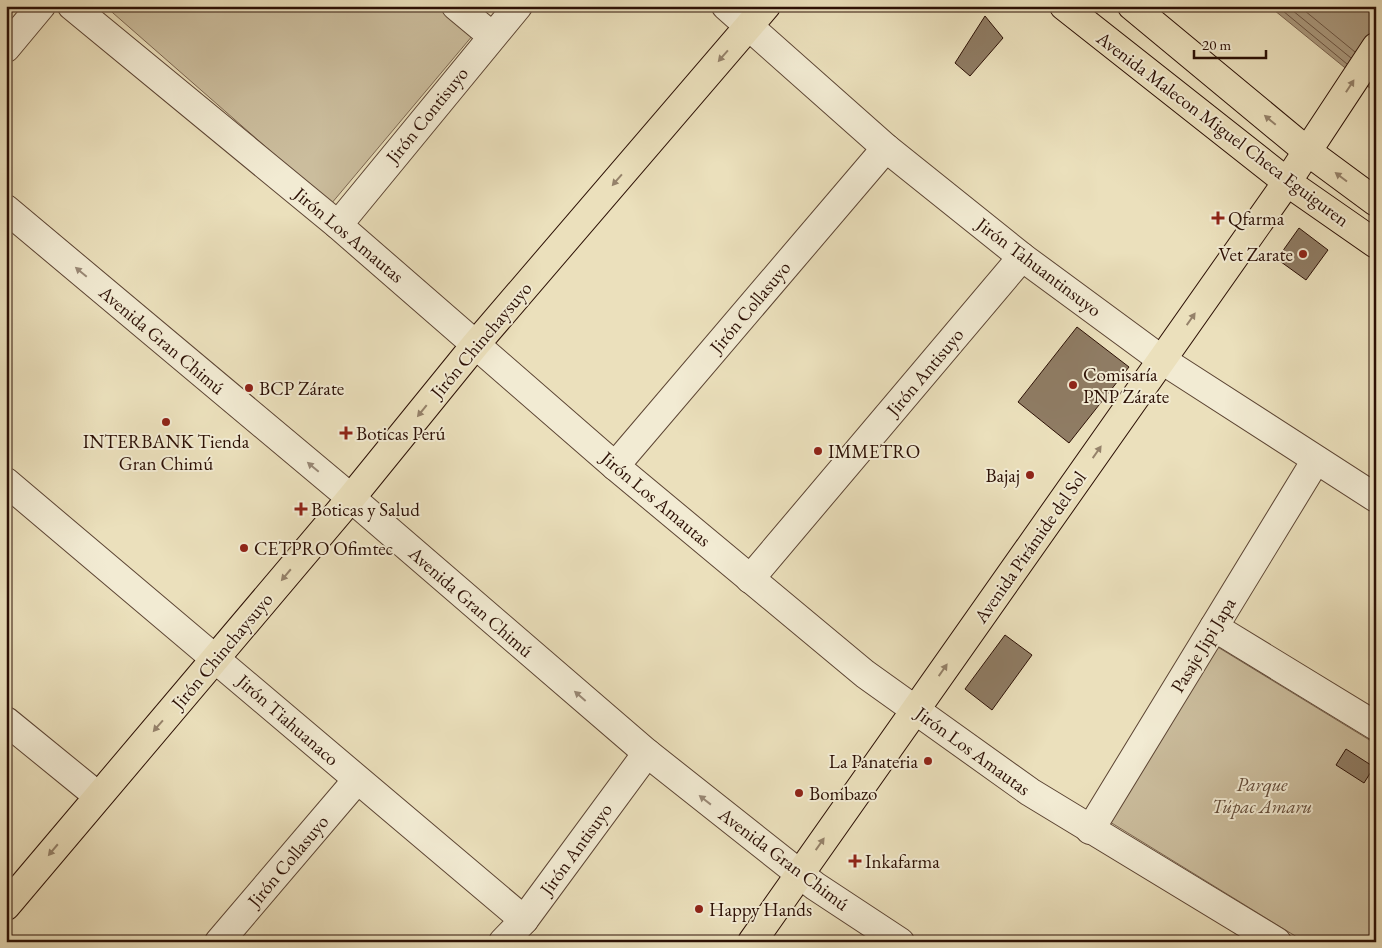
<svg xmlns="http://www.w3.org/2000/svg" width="1382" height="948" font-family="'EB Garamond',serif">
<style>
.green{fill:#cbbd9d;stroke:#7c6651}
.water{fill:#aa997e;stroke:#78624e}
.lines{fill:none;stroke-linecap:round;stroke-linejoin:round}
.shore{stroke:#6b5442;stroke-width:1}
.building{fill:#8f7c64;stroke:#2c1005}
.minor-casing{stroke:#5c4433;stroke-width:30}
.major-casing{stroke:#2c1005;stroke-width:30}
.minor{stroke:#f2ebd3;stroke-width:28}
.major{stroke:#ebe0bc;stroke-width:28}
.oneway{fill:#95826a}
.oneway2{fill:#998876}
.poi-dot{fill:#8f2418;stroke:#f2ebd3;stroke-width:2}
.labels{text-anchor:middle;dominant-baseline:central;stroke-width:4;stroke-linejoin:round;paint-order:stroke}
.street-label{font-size:19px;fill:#2c1005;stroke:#f2ebd3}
.poi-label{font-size:19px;fill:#2c1005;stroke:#f2ebd3;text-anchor:start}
.park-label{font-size:19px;font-style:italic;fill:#644d3a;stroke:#f2ebd3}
</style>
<rect width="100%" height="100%" fill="#ebe0bc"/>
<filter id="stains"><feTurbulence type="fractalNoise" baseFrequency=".004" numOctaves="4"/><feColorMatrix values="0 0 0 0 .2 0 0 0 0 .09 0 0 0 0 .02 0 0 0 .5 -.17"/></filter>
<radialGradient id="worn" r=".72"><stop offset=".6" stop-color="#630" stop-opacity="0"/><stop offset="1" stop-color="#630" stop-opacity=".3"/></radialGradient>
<g class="green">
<path d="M105,6h334l34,29 -142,169z"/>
<path d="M1216,646l160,98v198h-71l-195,-120z"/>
</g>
<path class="water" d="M1269,6h107v87z"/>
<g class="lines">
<g class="shore">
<path d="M1277,6l70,58"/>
<path d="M1287,6l64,52"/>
<path d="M1299,6l56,46"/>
</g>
</g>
<g class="building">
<path d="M6,6h10l-10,12z"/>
<path d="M985,16l18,22 -33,38 -15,-13z"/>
<path d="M1299,228l29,22 -22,30 -29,-21z"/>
<path d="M1077,327l52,40 -60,76 -51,-41z"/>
<path d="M1005,635l27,20 -40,55 -27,-21z"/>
<path d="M1346,749l28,18 -10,16 -28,-18z"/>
</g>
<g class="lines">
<defs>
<g id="minor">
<path d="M72,6l266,219 277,241 250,208 165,118 247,150"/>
<path d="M456,6l36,30"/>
<path d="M726,6l160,142 136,109 140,103 214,138"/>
<path d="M6,48l35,-42"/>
<path d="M6,209l345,289 296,255 168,133 85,56"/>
<path d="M338,225l180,-219"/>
<path d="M615,466l271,-318"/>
<path d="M6,482l518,438"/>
<path d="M750,579l272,-322"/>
<path d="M1214,627l162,99"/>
<path d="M6,721l92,75"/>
<path d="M1090,830l226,-370"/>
<path d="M219,942l138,-162"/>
<path d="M503,942l21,-22 123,-167"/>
</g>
<g id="major">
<path d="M1064,6l223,176 89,62"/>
<path d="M1132,6l175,145 69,51"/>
<path d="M6,906l345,-408 125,-154 290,-338"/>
<path d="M752,942l535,-760 89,-135"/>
</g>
</defs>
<use href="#minor" class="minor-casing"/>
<use href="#major" class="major-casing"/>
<use href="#minor" class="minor"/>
<use href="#major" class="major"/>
</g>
<defs><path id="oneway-solid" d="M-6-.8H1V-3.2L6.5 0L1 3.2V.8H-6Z" transform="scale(1.25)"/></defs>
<g class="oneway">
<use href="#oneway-solid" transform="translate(723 56) rotate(131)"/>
<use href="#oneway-solid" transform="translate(1350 86) rotate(-57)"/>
<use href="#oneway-solid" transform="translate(1270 120) rotate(-140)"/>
<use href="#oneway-solid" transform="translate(1341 177) rotate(-143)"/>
<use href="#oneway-solid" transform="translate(617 180) rotate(131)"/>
<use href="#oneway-solid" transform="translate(1191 319) rotate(-55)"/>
<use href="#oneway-solid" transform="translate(422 411) rotate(129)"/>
<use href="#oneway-solid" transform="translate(1097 452) rotate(-55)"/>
<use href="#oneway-solid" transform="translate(286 575) rotate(130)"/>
<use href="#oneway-solid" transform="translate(943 670) rotate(-55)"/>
<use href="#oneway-solid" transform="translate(158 726) rotate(131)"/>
<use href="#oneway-solid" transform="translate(820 844) rotate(-55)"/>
<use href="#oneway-solid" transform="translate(53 850) rotate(130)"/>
</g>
<g class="oneway2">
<use href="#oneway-solid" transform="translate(81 272) rotate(-140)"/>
<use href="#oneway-solid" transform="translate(313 467) rotate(-140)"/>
<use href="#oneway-solid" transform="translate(580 696) rotate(-139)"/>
<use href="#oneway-solid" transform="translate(705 800) rotate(-142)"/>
</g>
<g class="poi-dot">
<path d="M1215.5 210.5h5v5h5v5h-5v5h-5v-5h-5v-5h5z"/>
<circle cx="1303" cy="254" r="5"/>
<circle cx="1073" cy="385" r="5"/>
<circle cx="249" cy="388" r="5"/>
<circle cx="166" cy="422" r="5"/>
<path d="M343.5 425.5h5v5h5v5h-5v5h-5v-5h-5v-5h5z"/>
<circle cx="818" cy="451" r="5"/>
<circle cx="1030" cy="475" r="5"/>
<path d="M298.5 501.5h5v5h5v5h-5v5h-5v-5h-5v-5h5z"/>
<circle cx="244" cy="548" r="5"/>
<circle cx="928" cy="761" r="5"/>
<circle cx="799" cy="793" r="5"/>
<path d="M852.5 853.5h5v5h5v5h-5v5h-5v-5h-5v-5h5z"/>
<circle cx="699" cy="909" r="5"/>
</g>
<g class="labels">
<g class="street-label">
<text transform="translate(427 115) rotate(-51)">Jirón Contisuyo</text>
<text transform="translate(1223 129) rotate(37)">Avenida Malecon Miguel Checa Eguiguren</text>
<text transform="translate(349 235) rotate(40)">Jirón Los Amautas</text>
<text transform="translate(1039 267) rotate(37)">Jirón Tahuantinsuyo</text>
<text transform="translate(750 307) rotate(-50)">Jirón Collasuyo</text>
<text transform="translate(162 340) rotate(40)">Avenida Gran Chimú</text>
<text transform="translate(481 340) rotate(-50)">Jirón Chinchaysuyo</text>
<text transform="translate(925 372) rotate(-50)">Jirón Antisuyo</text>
<text transform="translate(656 499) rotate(40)">Jirón Los Amautas</text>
<text transform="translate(1030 547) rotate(-55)">Avenida Pirámide del Sol</text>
<text transform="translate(471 602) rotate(41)">Avenida Gran Chimú</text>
<text transform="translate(1203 645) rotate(-59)">Pasaje Jipi Japa</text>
<text transform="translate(222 651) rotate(-50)">Jirón Chinchaysuyo</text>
<text transform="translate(288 720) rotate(41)">Jirón Tiahuanaco</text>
<text transform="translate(973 751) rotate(36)">Jirón Los Amautas</text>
<text transform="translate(576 849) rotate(-54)">Jirón Antisuyo</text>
<text transform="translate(784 859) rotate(37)">Avenida Gran Chimú</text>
<text transform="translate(288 861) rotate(-50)">Jirón Collasuyo</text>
</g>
<g class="poi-label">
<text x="1228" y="218">Qfarma</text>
<text x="1293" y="254" text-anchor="end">Vet Zarate</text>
<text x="1083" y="374">Comisaría<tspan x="1083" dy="22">PNP Zárate</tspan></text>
<text x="259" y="388">BCP Zárate</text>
<text x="356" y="433">Boticas Perú</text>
<text x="166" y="441" text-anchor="middle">INTERBANK Tienda<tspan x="166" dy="22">Gran Chimú</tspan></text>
<text x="828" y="451">IMMETRO</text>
<text x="1020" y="475" text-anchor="end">Bajaj</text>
<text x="311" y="509">Boticas y Salud</text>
<text x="254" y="548">CETPRO Ofimtec</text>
<text x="918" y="761" text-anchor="end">La Panateria</text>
<text x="809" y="793">Bombazo</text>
<text x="865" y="861">Inkafarma</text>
<text x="709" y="909">Happy Hands</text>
</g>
<g class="park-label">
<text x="1262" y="784">Parque<tspan x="1262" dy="22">Túpac Amaru</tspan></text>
</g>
</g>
<rect width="1382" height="948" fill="none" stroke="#ebe0bc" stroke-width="25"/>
<rect x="8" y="8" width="1367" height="933" fill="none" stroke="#2c1005" stroke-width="2.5"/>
<rect x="12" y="12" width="1357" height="923" fill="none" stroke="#2c1005"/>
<path d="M1194 50v8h72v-8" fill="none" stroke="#2c1005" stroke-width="2.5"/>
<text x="1202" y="50" font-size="15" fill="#2c1005" stroke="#f2ebd3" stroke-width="4" paint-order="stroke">20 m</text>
<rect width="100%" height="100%" filter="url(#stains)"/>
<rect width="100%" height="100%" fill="url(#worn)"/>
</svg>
